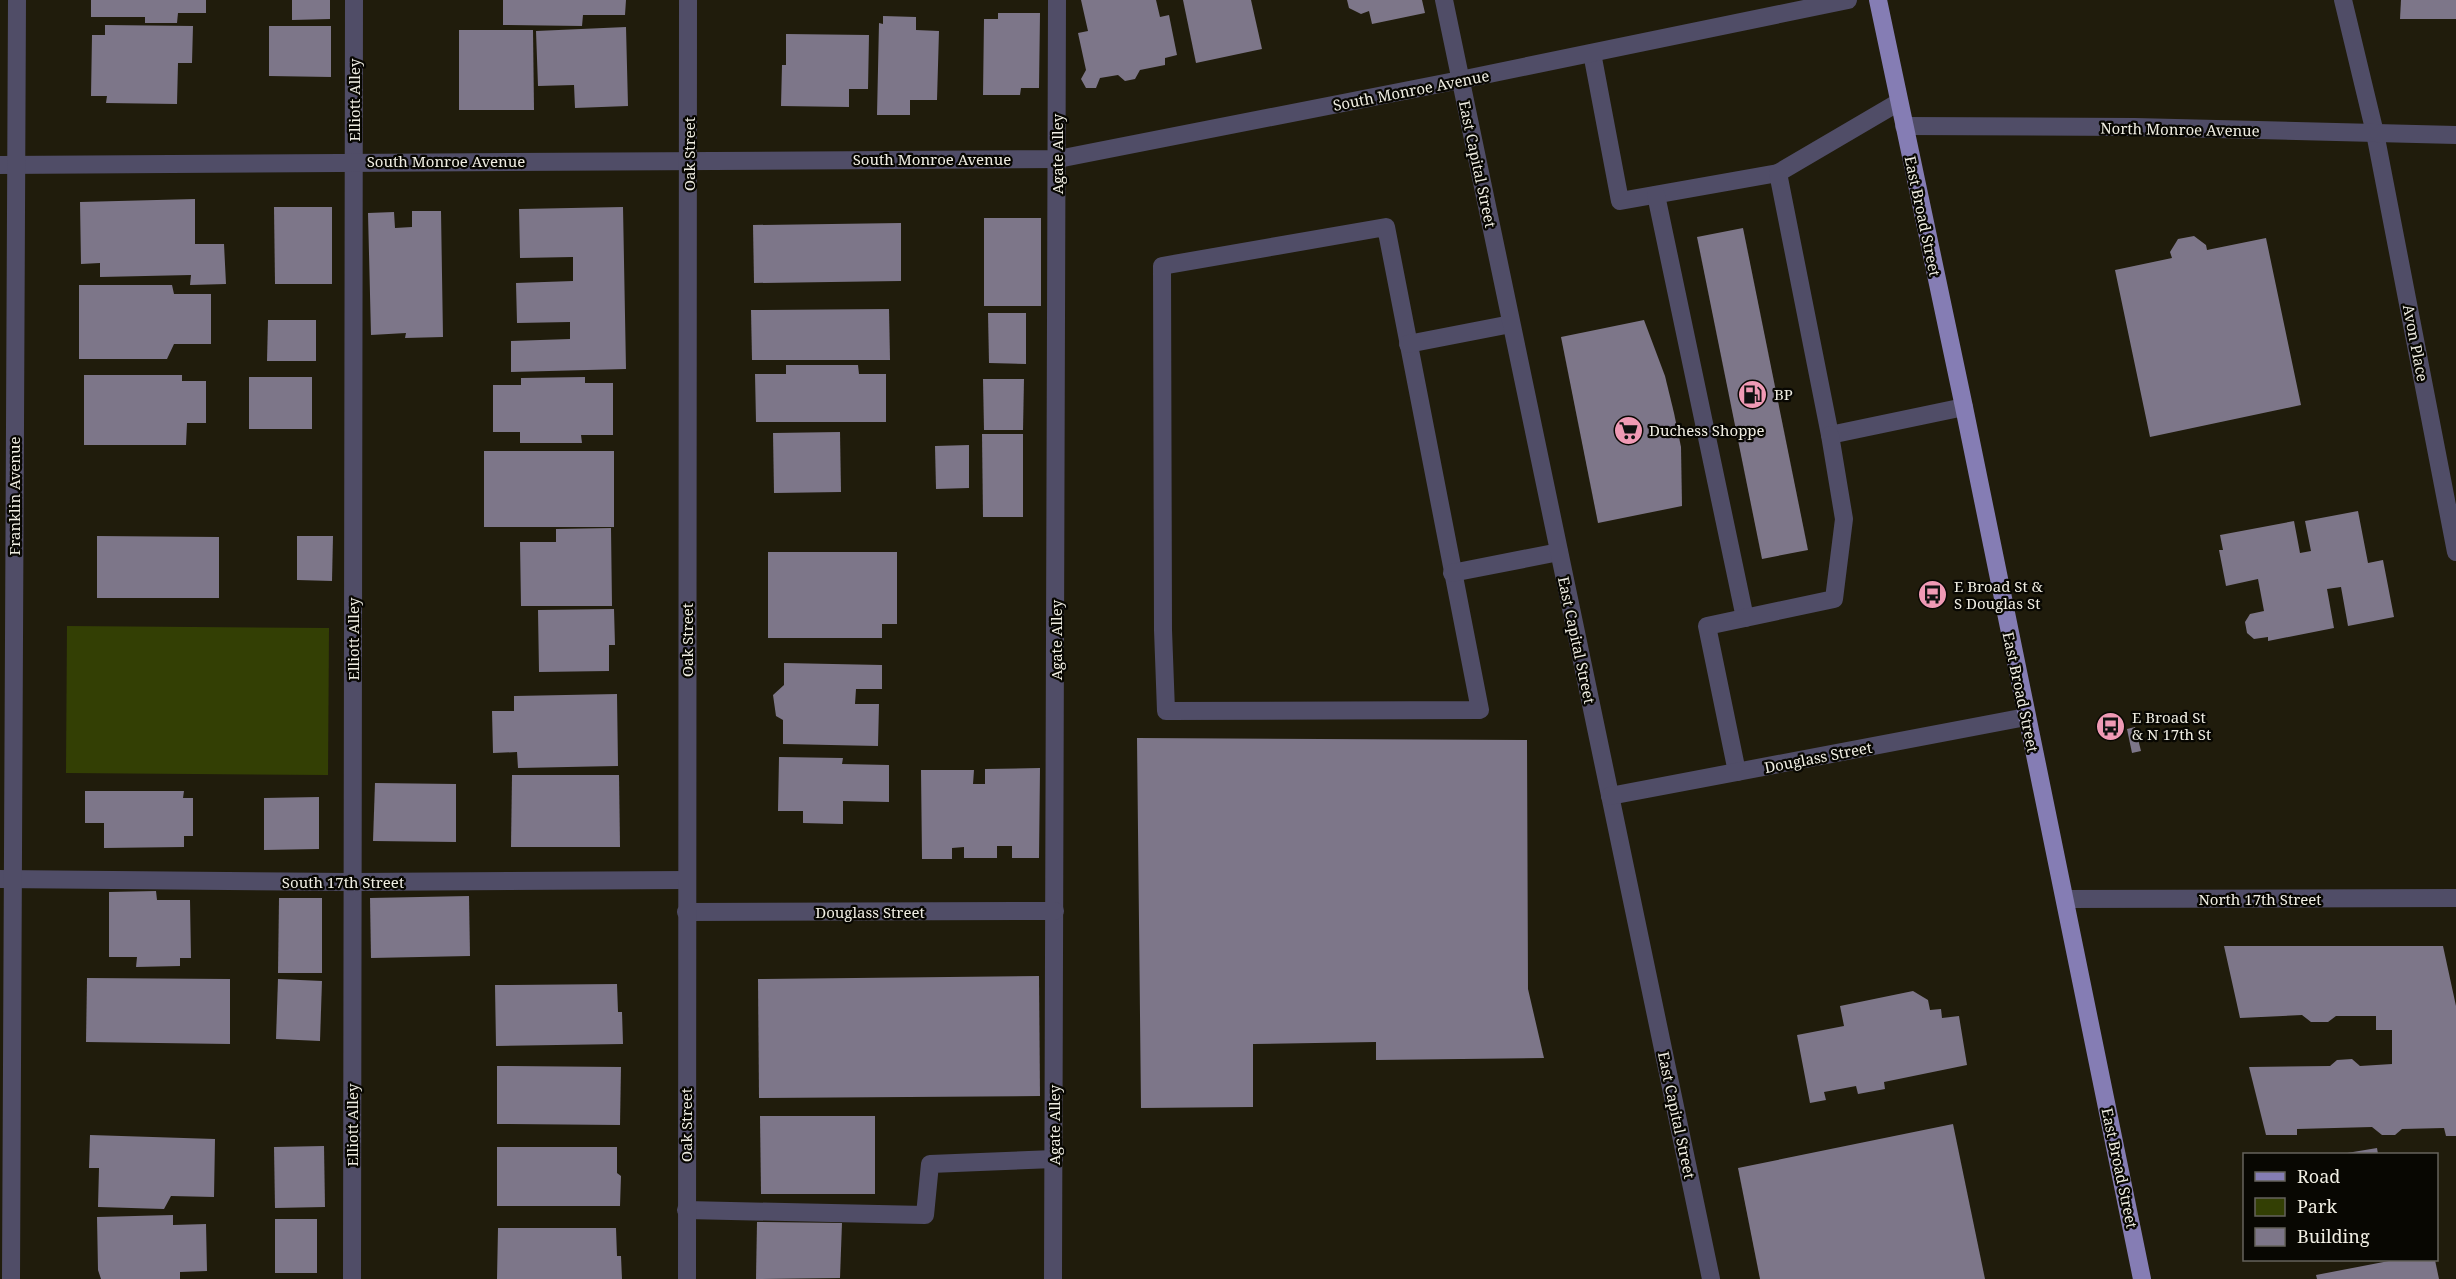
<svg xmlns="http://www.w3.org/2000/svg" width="2456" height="1279" font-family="'Noto Serif',serif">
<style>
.green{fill:#333f04}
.building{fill:#7d7689}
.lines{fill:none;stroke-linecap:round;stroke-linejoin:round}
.lane{stroke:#504d67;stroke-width:18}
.street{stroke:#504d67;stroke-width:18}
.primary{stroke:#857db4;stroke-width:18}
.labels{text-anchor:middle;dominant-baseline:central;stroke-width:4.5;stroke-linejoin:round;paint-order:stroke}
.street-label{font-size:15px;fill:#f0eee3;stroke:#080702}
.poi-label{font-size:15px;fill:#f0eee3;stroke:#080702;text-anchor:start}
</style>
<rect width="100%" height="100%" fill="#201c0c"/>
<path class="green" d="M67,626l262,2 -1,147 -262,-2z"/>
<g class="building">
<path d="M91,0h115v13h-28l-1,10h-32v-6h-54z"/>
<path d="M292,0h38v19l-38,1z"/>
<path d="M503,0h123l-1,15h-42l-1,11 -79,-1z"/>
<path d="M1081,0h75l4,17 9,-2 8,40 -12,3v7l-25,5 -5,9 -10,2 -7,-6 -18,3 -4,10h-10l-5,-9 5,-9 -8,-37 10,-2z"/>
<path d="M1183,0h68l11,49 -66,14z"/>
<path d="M1347,0h75l3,13 -53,11 -3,-13 -8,3 -12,-6z"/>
<path d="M2401,0h55v19h-56z"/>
<path d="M998,13h42l-1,75h-18l-1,7h-37l1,-76h14z"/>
<path d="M883,16l33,1v13l23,1 -2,69h-27v15h-33l2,-92 4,1z"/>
<path d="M105,25l88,1 -1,37h-14l-1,41 -71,-1 1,-7h-16l1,-61h13z"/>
<path d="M269,26h62v51l-62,-1z"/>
<path d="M626,27l2,79 -53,2 -1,-23 -36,1 -2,-55z"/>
<path d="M459,30h74l1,80h-75z"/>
<path d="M786,34l83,1 -1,54h-19v18l-68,-1 1,-41h4z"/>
<path d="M195,199v45h29l2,40 -36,1 1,-10 -91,2v-14l-19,1 -1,-62z"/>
<path d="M274,207h58v77h-57z"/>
<path d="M623,207l3,162 -115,3v-31l59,-2v-17l-53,1 -1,-40 57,-2v-24l-53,1 -1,-49z"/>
<path d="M412,211h29l2,126 -38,1 1,-5 -35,2 -3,-122 26,-1 1,16 17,-1z"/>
<rect x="984" y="218" width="57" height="88"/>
<path d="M901,223v58l-147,2 -1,-58z"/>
<path d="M1743,228l65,322 -46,9 -65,-322z"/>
<path d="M2194,236l12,9 1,5 59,-12 35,167 -151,32 -35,-167 57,-12 -2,-6 8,-13z"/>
<path d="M79,285h93l2,9h37v50h-37l-7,15h-88z"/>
<path d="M889,309l1,51h-138l-1,-50z"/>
<path d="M988,313h38v51l-37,-1z"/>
<path d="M268,320h48v41h-49z"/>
<path d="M1644,320l21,56 9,37 7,34 1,59 -84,17 -37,-186z"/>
<path d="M786,365h72l1,9h27v48h-130l-1,-48h31z"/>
<path d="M84,375h98v6h24v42h-19l-1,22h-102z"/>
<rect x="249" y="377" width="63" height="52"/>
<path d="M585,377v6h28v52h-32l1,8h-62v-11h-27v-47h28v-7z"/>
<path d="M983,379h41l-1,51h-39z"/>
<path d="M840,432l1,60 -67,1 -1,-60z"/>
<path d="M982,434h41v83h-40z"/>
<path d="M969,445v43l-33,1 -1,-43z"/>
<rect x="484" y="451" width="130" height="76"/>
<path d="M2358,511l10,52 15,-3 11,57 -46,9 -7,-39 -14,2 7,39 -66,13v-4l-14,2 -7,-6 -2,-11 5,-8 14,-3 -6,-32 -32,7 -7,-36h4l-3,-15 74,-14 6,32 11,-2 -6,-30z"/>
<path d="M611,528l1,78h-91l-1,-64h36v-13z"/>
<path d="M97,536l122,1v61h-122z"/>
<path d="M297,536h36l-1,45 -35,-1z"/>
<path d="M768,552h129v72h-15v14h-114z"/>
<path d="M614,609l1,36h-6v26l-70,1 -1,-62z"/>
<path d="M784,663l98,2v24h-26l-1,15h24l-1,42 -95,-2v-24l-7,-4 -3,-21 11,-10z"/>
<path d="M617,694l1,72 -100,2 -1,-16 -24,1 -1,-42h22v-15z"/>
<path d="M2135,727l6,24 -9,2 -5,-24z"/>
<path d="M1137,738l390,2 1,249 16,69 -168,2v-18l-123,2v63l-112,1z"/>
<path d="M779,757l64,1 -1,6 47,1v37l-46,-1v23l-40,-1v-12h-25z"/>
<path d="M1040,768l-1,90h-27v-12h-15v12h-33v-11l-12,1v11h-30l-1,-89h53l-1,14h12v-15z"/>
<path d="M512,775h107l1,72h-109z"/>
<path d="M375,783l81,1v58l-83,-1z"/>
<path d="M85,791h99l-1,7h10v38h-9v11l-80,1v-25h-19z"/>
<path d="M319,797v52l-55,1v-52z"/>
<path d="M156,891l1,9h33l1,58h-11v8l-44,1 1,-10h-28v-65z"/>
<path d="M469,896l1,60 -99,2 -1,-60z"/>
<path d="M279,898h43v75h-44z"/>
<path d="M2224,946h219l13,60v130h-10l-2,-8 -42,1 -7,6h-13l-10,-8 -75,2v6h-31l-17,-68 81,-1 7,-6 15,-1 8,7 32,-2v-34h-16v-14h-40l-8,6h-17l-9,-7 -62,3z"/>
<path d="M1039,976l1,120 -281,2 -1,-119z"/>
<path d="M87,978l143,1v65l-144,-2z"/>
<path d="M278,979l44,2 -2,60 -44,-2z"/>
<path d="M617,984l1,28h4l1,32 -127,2 -1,-61z"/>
<path d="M1913,991l15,9 2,10 11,-1 1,9 17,-2 8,49 -83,17 1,7 -27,5 -2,-8 -32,6 2,8 -16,3 -13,-68 47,-9 -4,-20z"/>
<path d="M497,1066l124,1 -1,58 -123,-1z"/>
<path d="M760,1116h115v78h-114z"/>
<path d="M1953,1124l32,155h-225l-22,-111z"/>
<path d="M90,1135l125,4 -1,58 -43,-1 -7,13 -66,-2 1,-39h-10z"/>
<path d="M324,1146l1,61 -50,1 -1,-61z"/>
<path d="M497,1147h120v26l4,3 -1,30h-123z"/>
<path d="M2377,1148l1,6h-31v-1z"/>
<path d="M173,1215v10l33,-1 1,47 -27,1v7h-79l-3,-9 -1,-53z"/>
<rect x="275" y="1219" width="42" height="54"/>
<path d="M757,1222l85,1 -2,55 -84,1z"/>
<path d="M498,1228h118l1,28h4l1,23h-125z"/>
<path d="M2394,1260h41l4,19h-122l-1,-4z"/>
</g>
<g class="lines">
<g class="lane">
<path d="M2343,0l32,133 81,419"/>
<path d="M1592,53l28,148 158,-28"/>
<path d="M1899,102l-121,71 52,262 134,-28"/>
<path d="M1656,195l89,423"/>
<path d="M1386,227l94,483 -314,1 -3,-81 -1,-364z"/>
<path d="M1408,344l103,-20"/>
<path d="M1452,573l107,-21"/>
<path d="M1737,772l-30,-146 127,-27 10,-80 -14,-84"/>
<path d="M0,879l352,3 334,-2"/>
<path d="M686,1210l239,5 5,-51 124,-5"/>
<path d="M352,1279l2,-1279"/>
<path d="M1053,1279l4,-1279"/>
</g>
<g class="street">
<path d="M1444,0l267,1279"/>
<path d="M1904,126l231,1 321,8"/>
<path d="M0,165l1058,-6 402,-79 388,-80"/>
<path d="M1610,796l416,-79"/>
<path d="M2065,899l391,-1"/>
<path d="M686,912l369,-1"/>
<path d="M11,1279l6,-1279"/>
<path d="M687,1279l1,-1279"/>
</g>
<path class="primary" d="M1878,0l86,407 178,872"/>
</g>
<defs>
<symbol id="fuel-disc" viewBox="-11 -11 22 22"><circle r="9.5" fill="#f09ab5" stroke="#080702"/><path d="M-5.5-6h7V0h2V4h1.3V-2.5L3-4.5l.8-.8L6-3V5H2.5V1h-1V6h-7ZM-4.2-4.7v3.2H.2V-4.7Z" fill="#111"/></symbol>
<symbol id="supermarket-disc" viewBox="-11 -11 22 22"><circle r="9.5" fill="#f09ab5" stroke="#080702"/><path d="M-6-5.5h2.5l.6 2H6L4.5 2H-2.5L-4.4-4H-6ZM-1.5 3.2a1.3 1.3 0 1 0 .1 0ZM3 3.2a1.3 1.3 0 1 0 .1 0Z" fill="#111"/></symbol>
<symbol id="bus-disc" viewBox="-11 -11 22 22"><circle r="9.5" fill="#f09ab5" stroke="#080702"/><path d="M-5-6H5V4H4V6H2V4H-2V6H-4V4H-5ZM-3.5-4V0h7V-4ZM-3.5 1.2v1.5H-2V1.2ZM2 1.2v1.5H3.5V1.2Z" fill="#111"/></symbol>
</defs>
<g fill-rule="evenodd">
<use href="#fuel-disc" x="1736" y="378" width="33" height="33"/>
<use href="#supermarket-disc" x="1612" y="414" width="33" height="33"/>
<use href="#bus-disc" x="1916" y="578" width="33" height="33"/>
<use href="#bus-disc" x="2094" y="710" width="33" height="33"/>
</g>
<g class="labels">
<g class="street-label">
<text transform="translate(1411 90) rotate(-11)">South Monroe Avenue</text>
<text transform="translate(354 100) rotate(-90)">Elliott Alley</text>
<text transform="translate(2180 129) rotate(1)">North Monroe Avenue</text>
<text transform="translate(689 154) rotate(-90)">Oak Street</text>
<text transform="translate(1057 154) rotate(-90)">Agate Alley</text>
<text x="932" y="159">South Monroe Avenue</text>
<text x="446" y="161">South Monroe Avenue</text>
<text transform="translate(1478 164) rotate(78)">East Capital Street</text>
<text transform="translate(1923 216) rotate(78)">East Broad Street</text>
<text transform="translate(2416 343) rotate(79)">Avon Place</text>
<text transform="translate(14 496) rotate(-90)">Franklin Avenue</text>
<text transform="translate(353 639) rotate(-90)">Elliott Alley</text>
<text transform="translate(687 640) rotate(-90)">Oak Street</text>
<text transform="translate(1056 640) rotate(-90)">Agate Alley</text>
<text transform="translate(1577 640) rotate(78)">East Capital Street</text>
<text transform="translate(2021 692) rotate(78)">East Broad Street</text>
<text transform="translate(1818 757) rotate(-11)">Douglass Street</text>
<text x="343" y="882">South 17th Street</text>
<text x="2260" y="899">North 17th Street</text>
<text x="870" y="912">Douglass Street</text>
<text transform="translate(1677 1115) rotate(78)">East Capital Street</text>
<text transform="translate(352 1125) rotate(-90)">Elliott Alley</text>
<text transform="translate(686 1125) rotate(-90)">Oak Street</text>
<text transform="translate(1054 1125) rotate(-90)">Agate Alley</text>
<text transform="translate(2120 1168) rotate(78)">East Broad Street</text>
</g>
<g class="poi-label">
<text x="1774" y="394">BP</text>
<text x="1649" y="430">Duchess Shoppe</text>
<text x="1954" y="586">E Broad St &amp;<tspan x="1954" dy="17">S Douglas St</tspan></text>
<text x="2132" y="717">E Broad St<tspan x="2132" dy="17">&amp; N 17th St</tspan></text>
</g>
</g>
<rect x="2243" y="1153" width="195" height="108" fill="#080702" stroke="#65635c" stroke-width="1.5"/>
<rect x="2255" y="1172" width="30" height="9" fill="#857db4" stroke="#65635c" stroke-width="1.5"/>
<text x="2297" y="1183" font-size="18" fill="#f0eee3">Road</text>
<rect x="2255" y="1198" width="30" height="18" fill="#333f04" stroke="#65635c" stroke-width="1.5"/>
<text x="2297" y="1213" font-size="18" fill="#f0eee3">Park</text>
<rect x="2255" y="1228" width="30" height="18" fill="#7d7689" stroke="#65635c" stroke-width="1.5"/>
<text x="2297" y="1243" font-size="18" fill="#f0eee3">Building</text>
</svg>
